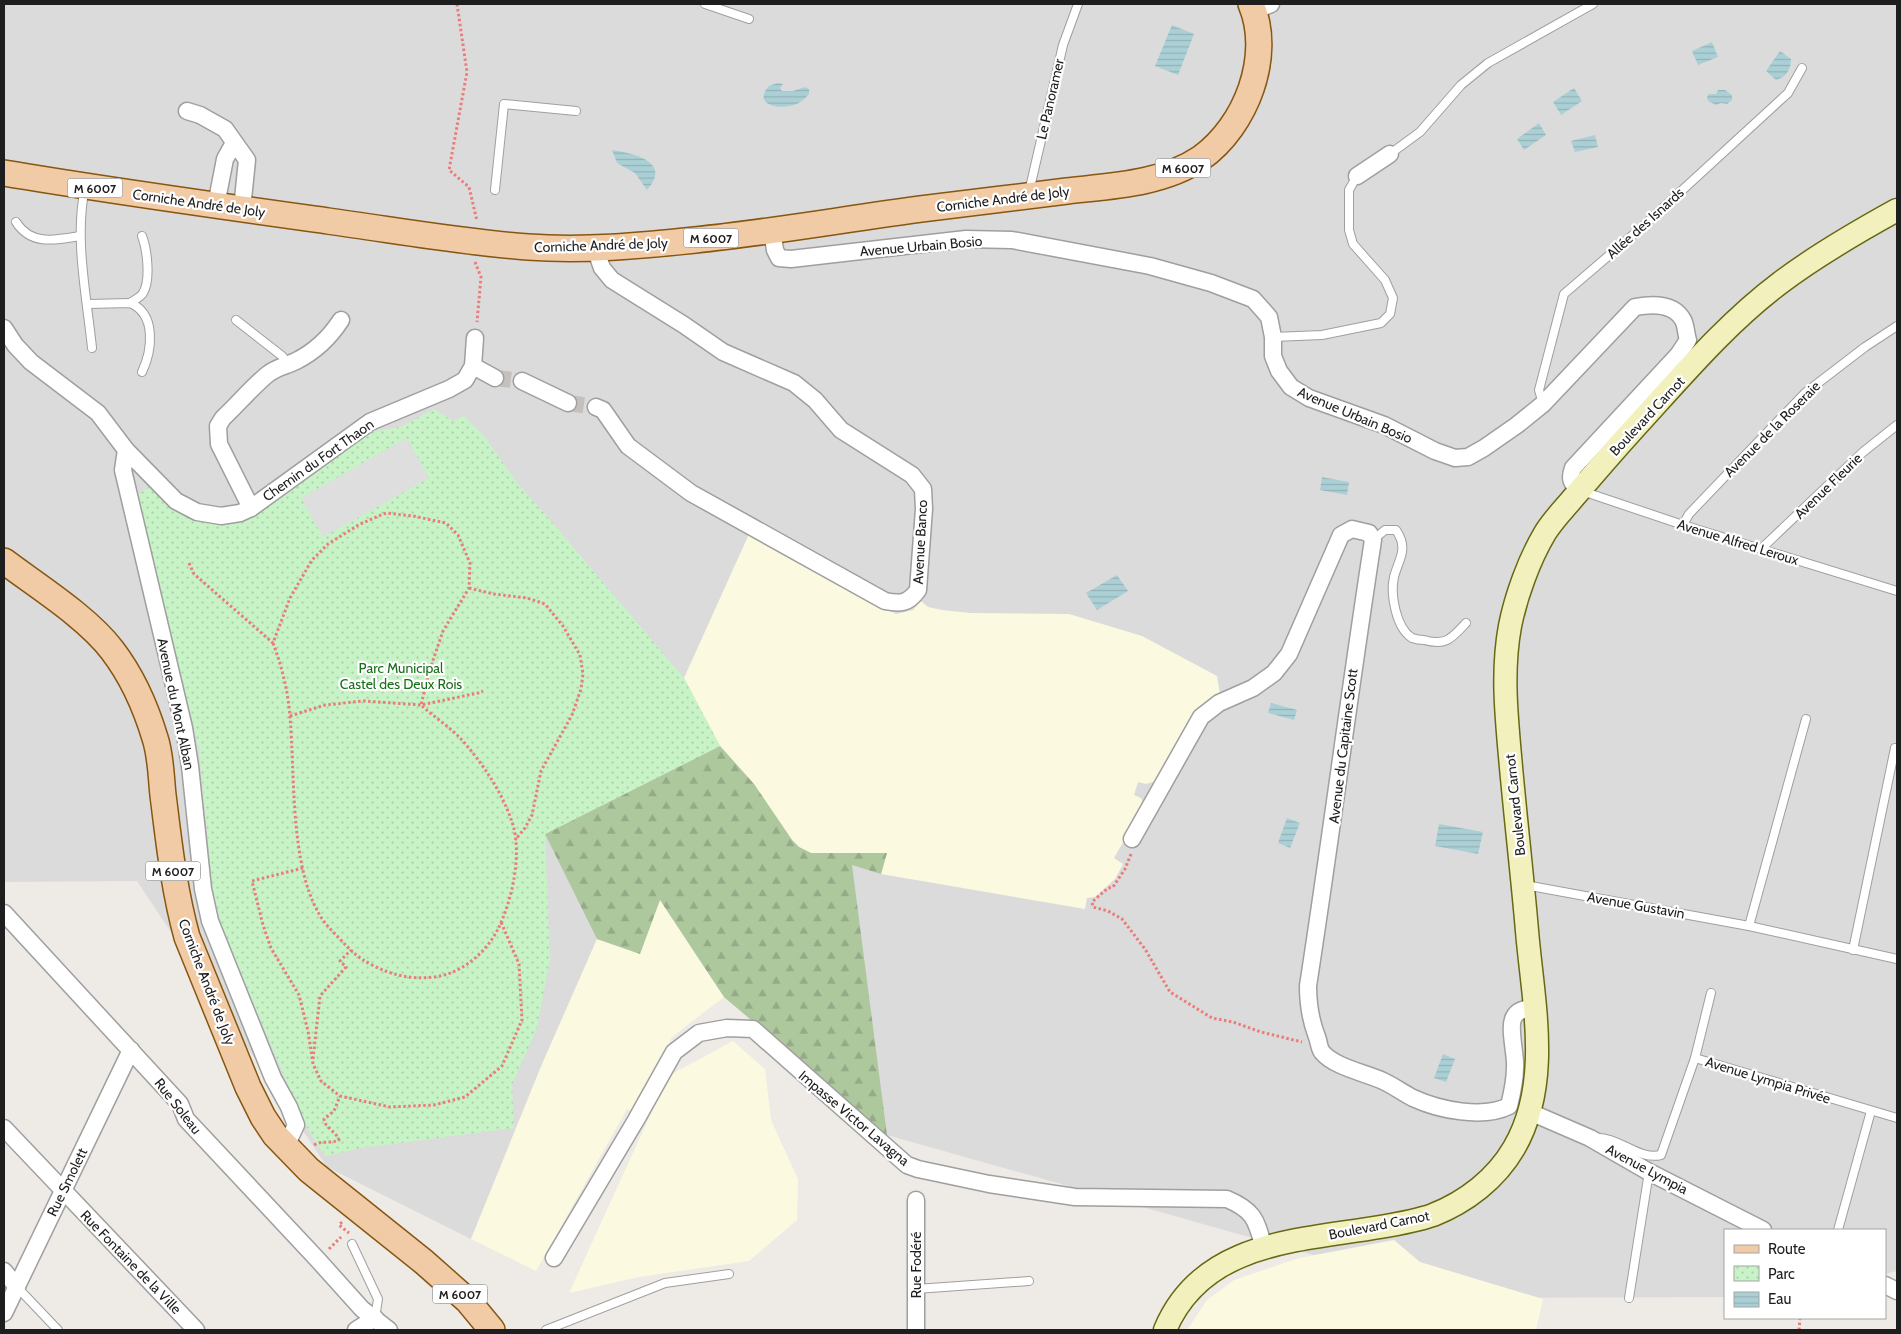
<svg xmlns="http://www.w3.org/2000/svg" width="1901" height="1334" font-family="Cabin,sans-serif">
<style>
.residential{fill:#dcdbdb}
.education{fill:#fbf9e0}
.forest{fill:url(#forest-firs)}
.park{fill:url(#park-dots)}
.parking{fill:#dedede}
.water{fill:url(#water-rules)}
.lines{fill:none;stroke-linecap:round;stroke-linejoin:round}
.minor-tunnel{stroke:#c4c1bd;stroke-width:16;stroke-dasharray:16 8;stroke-linecap:butt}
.service-casing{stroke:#9f9f9f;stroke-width:10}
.minor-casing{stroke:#9f9f9f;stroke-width:19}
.secondary-casing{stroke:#666911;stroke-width:25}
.primary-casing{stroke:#875611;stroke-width:28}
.path{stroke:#ea7c7a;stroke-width:3;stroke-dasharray:2.5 2.5;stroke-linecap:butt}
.service{stroke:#fff;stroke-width:8}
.minor{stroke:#fff;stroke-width:16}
.secondary{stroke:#f2f1be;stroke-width:22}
.primary{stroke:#f1cba6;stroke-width:25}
.labels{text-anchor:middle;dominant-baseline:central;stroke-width:4.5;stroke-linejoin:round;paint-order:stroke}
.shield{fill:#fff;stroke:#626262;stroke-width:1}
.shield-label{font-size:12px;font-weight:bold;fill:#1e1e1e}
.street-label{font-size:14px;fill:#1e1e1e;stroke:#fff}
.park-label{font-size:14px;fill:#187018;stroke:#fff}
</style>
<defs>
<pattern id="forest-firs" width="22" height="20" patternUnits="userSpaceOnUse" patternTransform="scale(1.25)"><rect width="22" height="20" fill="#aec89e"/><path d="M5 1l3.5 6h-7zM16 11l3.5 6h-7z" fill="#95ab88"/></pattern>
<pattern id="park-dots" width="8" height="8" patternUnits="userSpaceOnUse" patternTransform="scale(1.25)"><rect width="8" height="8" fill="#c7f3c7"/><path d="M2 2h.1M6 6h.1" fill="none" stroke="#aad0aa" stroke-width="1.8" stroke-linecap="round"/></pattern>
<pattern id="water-rules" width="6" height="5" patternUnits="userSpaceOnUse" patternTransform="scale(1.25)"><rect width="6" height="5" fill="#aad0d6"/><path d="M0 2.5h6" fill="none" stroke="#92b2b7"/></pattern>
</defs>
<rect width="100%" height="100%" fill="#eeeae5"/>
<path class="residential" d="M4,4h1893v1267l-12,3v-44h-160v67l-259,1 -579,-163 -163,-138 -64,-97 -20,54 -43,-15 -54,123 -72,177 -144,-72 -190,-286 -133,1z"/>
<g class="education">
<path d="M749,534l147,80 17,-4 8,-9 7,6 14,3 28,3 99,1 73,22 75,40 3,18 -8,4 -22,25 -31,57 -13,4 -8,-2 -4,13 7,3 3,8 -30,52 9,6 -8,15 -20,18 -8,1 -2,11 -204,-35 5,-21h-75l-12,-6 -7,-7 -38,-56 -34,-38 -36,-68z"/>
<path d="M660,900l64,97 -52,40 -38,75 -7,-3 -91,162 -65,-32 69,-170 57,-130 43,15z"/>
<path d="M733,1041l32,28 6,51 27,59 -1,41 -48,41 -110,16 -70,16 99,-217z"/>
<path d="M1394,1240l26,22 123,37 -7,31h-349l20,-30 27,-20 65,-22z"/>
</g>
<path class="forest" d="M720,746l34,38 38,56 7,7 12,6h76l-6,21 -29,-9 35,270 -163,-138 -64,-97 -20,54 -43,-15 -52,-105z"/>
<path class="park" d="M434,409l19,12 11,-5 20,20 34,48 27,30 139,164 36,68 -175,88 5,125 -13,69 -25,57 2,43 -153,20 -35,8 -10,-13 -14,-25 -78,-184 -11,-41 -14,-144 -62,-254 13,-9 74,38 21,-5 120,-86 35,-6z"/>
<path class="parking" d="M407,438l22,40 -106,59 -22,-39z"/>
<g class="water">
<path d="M1172,25l22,9 -16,41 -23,-9z"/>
<path d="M1712,42l6,15 -20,8 -6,-14z"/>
<path d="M1780,51l11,8c0,11 -5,18 -15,21l-10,-9z"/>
<path d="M777,83l6,1 -3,4 2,3h11l12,-4 4,2v5c-4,5 -9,9 -15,11 -15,5 -42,0 -25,-19z"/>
<path d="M1574,88l8,13 -21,14 -8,-13z"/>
<path d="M1718,90h7l7,5v5l-5,4 -6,-1 -5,2 -8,-4 -1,-4 2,-3h7z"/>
<path d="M1539,123l7,12 -22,15 -7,-11z"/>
<path d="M1595,135l3,12 -23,5 -4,-11z"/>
<path d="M612,150c21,3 61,12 35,40l-12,-17 -18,-10z"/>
<path d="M1322,477l27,5 -2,13 -27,-5z"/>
<path d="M1117,575l11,16 -31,19 -11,-17z"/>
<path d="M1271,703l26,7 -3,10 -26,-7z"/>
<path d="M1287,818l13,5 -10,25 -12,-5z"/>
<path d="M1439,824l44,8 -5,22 -43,-8z"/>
<path d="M1443,1054l12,5 -9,23 -12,-4z"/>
</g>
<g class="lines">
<g class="minor-tunnel">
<path d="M495,378l27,3"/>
<path d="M568,403l28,4"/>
</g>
<defs>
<g id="service">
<path d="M705,4l44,15"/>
<path d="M1390,154l30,-22 41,-47 27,-22 105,-59"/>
<path d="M85,188c-11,50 2,110 7,160"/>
<path d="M495,190l9,-86 72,7"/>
<path d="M1029,192l34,-147 15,-41"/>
<path d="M16,222c15,24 40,18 64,14"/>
<path d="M130,303c4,-3 11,-6 13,-10 8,-13 4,-44 -1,-57"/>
<path d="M88,304l42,-1c27,11 22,48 12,69"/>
<path d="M236,320l46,36 6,8"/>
<path d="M1273,337l49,-2 59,-12 9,-9 3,-16 -8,-18 -32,-36 -4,-14v-40l8,-14"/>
<path d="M1543,404l-4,-14 25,-96 77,-66 147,-135 14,-25"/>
<path d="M1582,491l101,34 214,66"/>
<path d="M1683,525l6,-11 116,-121 60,-46 32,-21"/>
<path d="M1373,540l12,-10h11c13,19 3,28 -2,47 -4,17 2,51 18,61 3,1 8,2 12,2 22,6 27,-1 42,-17"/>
<path d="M1761,549l102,-97 34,-27"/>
<path d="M1525,885l224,41 148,33"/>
<path d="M1749,926l57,-207"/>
<path d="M1853,950l42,-202"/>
<path d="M1695,1058l16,-65"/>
<path d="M1600,1138c21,1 39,22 61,17l34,-97 202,60"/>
<path d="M1838,1230l33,-119"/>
<path d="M352,1244l26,55 -3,19"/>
<path d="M17,1287l41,43"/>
<path d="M916,1289l113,-8"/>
<path d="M1629,1298l20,-126"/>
<path d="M546,1330l119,-47 64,-9"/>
</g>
<g id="minor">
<path d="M1254,11l17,-7"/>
<path d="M187,111l13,4 25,14 22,31 -5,49"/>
<path d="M1357,176l33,-22"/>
<path d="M216,205l9,-46 9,-16"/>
<path d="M772,230l3,20 4,8 12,1 175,-20 46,1 138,26 61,17 42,16 16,18 4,20v19l6,15 12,16 18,11 75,27 51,26 20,7 13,-1 16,-9 33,-23 26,-21 92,-97c16,-3 39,-4 48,13 3,5 3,14 5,20l-10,15 -105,113c-4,11 -2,15 6,22"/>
<path d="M595,248l7,20 10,12 72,45 39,27 71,31 21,17 26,30 71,45 11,14 1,20 -6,81c-10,14 -18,14 -33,11l-194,-108 -63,-47 -25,-36 -7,-3"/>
<path d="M4,328l11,17 16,17 67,51 28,37 50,51 21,11 24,4 19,-3 11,-5 119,-86 79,-33 16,-9 8,-14 2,-28"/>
<path d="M473,366l22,12"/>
<path d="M522,381l46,22"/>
<path d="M126,450l-3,20 61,258 6,38 13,123 7,32 63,157 16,29 7,18 -10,21"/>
<path d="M251,508l-32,-64 -1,-18 5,-8c15,-14 29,-31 45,-44 9,-7 18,-8 28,-13 18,-9 34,-24 45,-41"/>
<path d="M1132,839l69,-122 18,-14 34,-15 21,-15 15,-19 52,-119 11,-6 17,4 4,7c-23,148 -42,297 -65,446 0,19 2,33 9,51 2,5 2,11 5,15 12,15 44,21 61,29 11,5 20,12 30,17 26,12 70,21 96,8 3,-12 6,-26 6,-39 1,-13 -7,-40 -1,-50 4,-8 13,-8 20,-10"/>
<path d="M4,913l176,191 6,15 132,141 44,49 27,21"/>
<path d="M1530,1112l60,26 59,34 114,58"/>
<path d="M4,1128l192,202"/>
<path d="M554,1258l82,-138 38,-68 25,-19 28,-5 26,1 154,136 11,4 71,15 86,13 152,2c28,12 29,21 37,49"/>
<path d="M4,1271l13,16"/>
<path d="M1885,1285l12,6"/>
<path d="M4,1313l127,-263"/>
<path d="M356,1330l19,-12"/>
<path d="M916,1330v-130"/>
</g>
<path id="secondary" d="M1165,1330c37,-89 134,-89 215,-103 18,-3 36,-6 53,-12 33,-13 63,-36 81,-67 38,-65 19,-146 13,-217 -5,-59 -12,-117 -17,-175 -4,-44 -8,-87 0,-130 6,-30 19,-66 35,-93 8,-13 19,-24 29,-36 18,-21 36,-42 55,-63 48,-52 95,-109 151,-151 37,-28 77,-51 117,-73"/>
<g id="primary">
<path d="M4,173c107,18 216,33 324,48 66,9 133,21 200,26 55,4 112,-1 167,-7 78,-8 156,-22 234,-32 46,-6 92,-11 138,-17 44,-5 96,-7 134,-33 45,-32 72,-102 50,-154"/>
<path d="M4,561c33,25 83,56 108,89 20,26 34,58 43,88 6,18 6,39 8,57 6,48 11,95 24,142l61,150 15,30 12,18 34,35 115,92 44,39 24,29"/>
</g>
</defs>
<use href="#service" class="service-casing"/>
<use href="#minor" class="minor-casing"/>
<use href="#secondary" class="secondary-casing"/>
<use href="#primary" class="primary-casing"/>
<g class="path">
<path d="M457,4l10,68 -18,98 20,17 8,34"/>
<path d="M475,262l6,15 -4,45"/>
<path d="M189,563l5,11 79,69 17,-45 22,-38 16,-16 32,-20 26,-11 27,3 33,7 12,12 12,28 -1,25 -26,43 -14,41 -8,33c13,12 29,22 41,35 21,24 41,53 51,85 9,30 -1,76 -15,104 -12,24 -37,45 -64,48 -23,3 -42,-2 -62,-12 -15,-8 -21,-14 -32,-26 -8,-8 -17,-17 -22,-27 -28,-50 -23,-138 -28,-195 -2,-26 -8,-50 -17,-74"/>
<path d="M469,588l25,6 33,4 18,6 18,22 17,29 3,19 -2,15 -9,26 -31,56 -9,44 -7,13 -10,12"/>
<path d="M290,716l35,-11 39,-4 57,4 57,-12 5,-2"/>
<path d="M1131,854l-6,15 -12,18 -5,1 -16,14 1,5 15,4 14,8 23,30 25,43 42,26 21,4 28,10 41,10"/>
<path d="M303,868l-51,13 11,44 8,23 28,47 9,36 5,33 8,17 19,15 50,11 44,-2 31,-8 37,-31 20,-46 -3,-56 -18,-42"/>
<path d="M313,1059l7,-63 26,-29 -6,-6 11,-11"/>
<path d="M314,1145c9,-5 16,-1 25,-5 -4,-10 -14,-12 -15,-21l10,-8 6,-15"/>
<path d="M342,1222l-3,3 10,8"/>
<path d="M329,1249l12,-12"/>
<path d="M1799,1330l1,-12"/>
</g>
<use href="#service" class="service"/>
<use href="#minor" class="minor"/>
<use href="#secondary" class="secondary"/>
<use href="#primary" class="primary"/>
</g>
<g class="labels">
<g class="shield">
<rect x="1155.5" y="158.5" width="55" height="19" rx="4"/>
<rect x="67.5" y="178.5" width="55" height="19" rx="4"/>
<rect x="683.5" y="228.5" width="55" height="19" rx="4"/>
<rect x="145.5" y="861.5" width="55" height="19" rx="4"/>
<rect x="432.5" y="1284.5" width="55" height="19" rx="4"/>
</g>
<g class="shield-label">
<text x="1183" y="168">M 6007</text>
<text x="95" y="188">M 6007</text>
<text x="711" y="238">M 6007</text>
<text x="173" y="871">M 6007</text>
<text x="460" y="1294">M 6007</text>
</g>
<g class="street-label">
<text transform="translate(1050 99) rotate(-77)">Le Panoramer</text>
<text transform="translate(1003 199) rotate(-7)">Corniche André de Joly</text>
<text transform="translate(199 203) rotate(8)">Corniche André de Joly</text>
<text transform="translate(1645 223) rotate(-42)">Allée des Isnards</text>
<text transform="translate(601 245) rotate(-2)">Corniche André de Joly</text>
<text transform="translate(921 246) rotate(-5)">Avenue Urbain Bosio</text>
<text transform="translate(1355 415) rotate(23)">Avenue Urbain Bosio</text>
<text transform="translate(1647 416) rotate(-47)">Boulevard Carnot</text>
<text transform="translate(1772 429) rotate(-45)">Avenue de la Roseraie</text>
<text transform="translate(318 460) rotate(-35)">Chemin du Fort Thaon</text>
<text transform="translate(1828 486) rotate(-44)">Avenue Fleurie</text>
<text transform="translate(920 542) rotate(-87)">Avenue Banco</text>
<text transform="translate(1738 542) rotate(17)">Avenue Alfred Leroux</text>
<text transform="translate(176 704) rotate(78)">Avenue du Mont Alban</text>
<text transform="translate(1343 746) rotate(-83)">Avenue du Capitaine Scott</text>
<text transform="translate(1515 805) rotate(-96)">Boulevard Carnot</text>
<text transform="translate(1636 905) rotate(10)">Avenue Gustavin</text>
<text transform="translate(207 982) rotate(69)">Corniche André de Joly</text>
<text transform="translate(1768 1080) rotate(17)">Avenue Lympia Privée</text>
<text transform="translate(178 1106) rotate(52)">Rue Soleau</text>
<text transform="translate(854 1118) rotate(40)">Impasse Victor Lavagna</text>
<text transform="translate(1647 1169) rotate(28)">Avenue Lympia</text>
<text transform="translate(67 1182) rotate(-64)">Rue Smolett</text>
<text transform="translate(1379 1225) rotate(-11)">Boulevard Carnot</text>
<text transform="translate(131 1262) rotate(46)">Rue Fontaine de la Ville</text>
<text transform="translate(916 1265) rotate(-90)">Rue Fodéré</text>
</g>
<g class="park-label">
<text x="401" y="668">Parc Municipal<tspan x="401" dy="16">Castel des Deux Rois</tspan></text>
</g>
</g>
<rect width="1901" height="1334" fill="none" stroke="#1e1e1e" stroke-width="10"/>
<rect x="1724" y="1229" width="162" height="90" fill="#ffffff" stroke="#a5a5a5"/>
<rect x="1734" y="1245" width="25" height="8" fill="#f1cba6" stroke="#a5a5a5"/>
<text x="1768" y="1254" font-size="15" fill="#1e1e1e">Route</text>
<rect x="1734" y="1266" width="25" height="15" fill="url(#park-dots)" stroke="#a5a5a5"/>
<text x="1768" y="1279" font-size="15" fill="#1e1e1e">Parc</text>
<rect x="1734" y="1292" width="25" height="15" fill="url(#water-rules)" stroke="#a5a5a5"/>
<text x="1768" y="1304" font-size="15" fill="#1e1e1e">Eau</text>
</svg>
